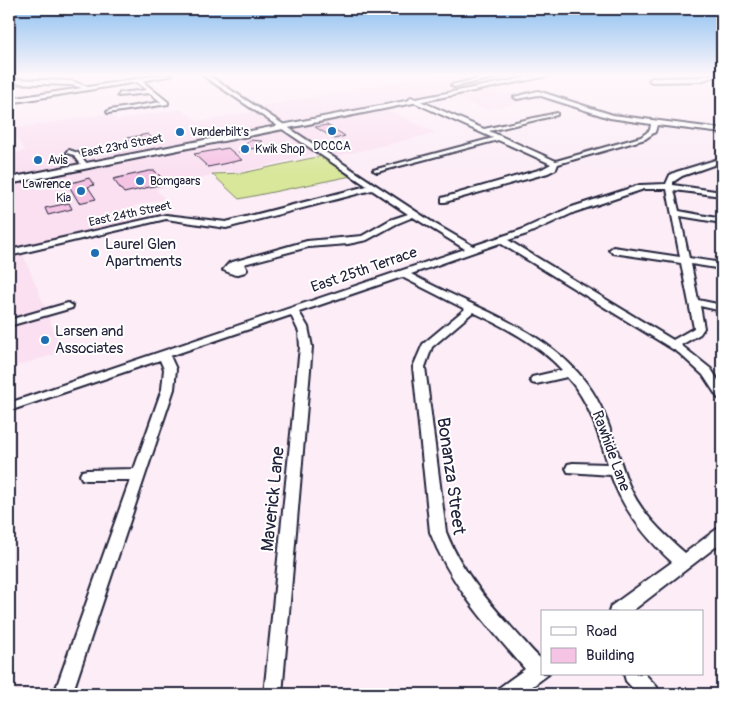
<svg xmlns="http://www.w3.org/2000/svg" width="731" height="703" font-family="Pangolin,sans-serif">
<style>
.built{fill:#fae0f1}
.green{fill:#d8e79a;stroke:#7d846a}
.building{fill:#f5c3e4;stroke:#22223b}
.lines{fill:none;stroke-linecap:round;stroke-linejoin:round}
.minor-casing{stroke:#22223b;stroke-width:4}
.major-casing{stroke:#22223b;stroke-width:4}
.minor{fill:#fff;fill-rule:evenodd}
.major{fill:#fff;fill-rule:evenodd}
.poi-dot{fill:#1f6fb2;stroke:#fff;stroke-width:2}
.labels{text-anchor:middle;dominant-baseline:central;stroke-width:4;stroke-linejoin:round;paint-order:stroke}
.far-poi-label{font-size:12px;fill:#22223b;stroke:#fff;text-anchor:start}
.far-street-label{font-size:12px;fill:#22223b;stroke:#fff}
.poi-label{font-size:15px;fill:#22223b;stroke:#fff;text-anchor:start}
.street-label{font-size:15px;fill:#22223b;stroke:#fff}
.near-street-label{font-size:18px;fill:#22223b;stroke:#fff}
</style>
<rect width="100%" height="100%" fill="#fcedf7"/>
<filter id="ink" filterUnits="userSpaceOnUse"><feTurbulence type="fractalNoise" baseFrequency=".02" numOctaves="2"/><feDisplacementMap in="SourceGraphic" scale="10" xChannelSelector="R" yChannelSelector="G"/><feConvolveMatrix kernelMatrix="1 2 1 2 8 2 1 2 1" color-interpolation-filters="sRGB"/></filter>
<g filter="url(#ink)">
<g class="built">
<path d="M55,75h71l-49,8 -31,-2z"/>
<path d="M431,75h32l11,5 -21,5 5,2 -169,35 -8,-1 -24,-14z"/>
<path d="M479,90l22,1 26,10 -41,9 -35,-14z"/>
<path d="M383,108l53,25 -102,24 -43,-29z"/>
<path d="M181,109l17,13 58,-11 17,13 -3,2 -179,36h-6l-8,-12 -9,-1 -8,5 13,2 5,8 -69,14v-24l16,-3 -13,-22 98,-16 7,7z"/>
<path d="M279,129l6,1 33,23 -74,18 -33,1 3,3 -58,14 8,10 -31,7 11,15 -135,31v-68z"/>
<path d="M22,252l24,58 -37,10v-65z"/>
<path d="M47,314l15,38 -53,16v-43z"/>
</g>
<path class="green" d="M321,156l5,1 25,19 -112,23 -27,-25 31,-1z"/>
<g class="building">
<path d="M327,125l15,9 3,2 -10,3 -20,-12z"/>
<path d="M148,134l8,8 -21,4 -8,-8z"/>
<path d="M250,140l12,1 -7,7 -17,4z"/>
<path d="M228,148l14,12 -34,7 -14,-13z"/>
<path d="M149,171h6l12,12 -43,10 -11,-14z"/>
<path d="M89,178l5,7 -6,2 8,12 -17,4 -11,-19z"/>
<path d="M69,203l3,6 -24,6 -3,-7z"/>
</g>
<g class="lines">
<defs>
<g id="minor">
<path d="M159,75h13l-30,6 26,21v2l-60,9 -1,-1 3,-2 51,-8 -11,-9 -32,3 2,-3 27,-3 -10,-8 -128,21v-4l73,-11 -10,-3 -63,-2v-4l63,2 16,6z"/>
<path d="M202,75h6l227,149 38,22 48,-16 48,-22 71,-23 26,-1 4,-9 6,-3 46,-14v4l-40,14 -9,6v3l49,7v4l-48,-6 5,21 43,8v4l-42,-7 9,42 33,5v6l-31,-5 7,36 24,5v6l-22,-5 4,22 -4,6 -19,11 30,24 11,17v13l-4,-1 -15,-23 -24,-22 -179,-110 -89,31c62,35 140,54 181,117 18,28 24,61 36,92 11,28 34,50 57,70l32,-24 5,-1v14l-91,70h-22l2,-6 61,-44c-27,-25 -49,-52 -61,-87l-43,-3 -2,-4 2,-4 5,-1 35,1c-10,-31 -18,-62 -41,-87l-31,7 -4,-1 -2,-3 2,-3 30,-7c-24,-26 -57,-43 -89,-58l-41,35 -7,20 21,165c16,41 45,73 75,106 6,6 14,17 21,21v15h7l-27,20h-24l2,-7 25,-18c-37,-43 -74,-83 -95,-137l-17,-165 10,-23 42,-35 -63,-32 -103,35 9,15 4,20 -30,347h-18l36,-347 -1,-15 -8,-17 -121,41 6,13 -2,20 -102,305h-18l76,-214h-43l-5,-1 -2,-4 2,-4 5,-1 47,-1 28,-80 2,-20 -4,-9 -151,51v-8l456,-154 -52,-32 -17,7 -29,16 -19,4 -40,3 -64,17 3,6 -2,2 -10,3 -12,-5 6,-7 78,-22 55,-5 28,-16 18,-6 -36,-24 -146,38 -60,-9 -157,37v-6l157,-35 60,7 141,-36zM644,189h23l13,68 -67,-10 -4,3 4,3 68,10 13,65 -21,12 -165,-100 19,-6 48,-22z"/>
<path d="M496,75h11l-53,12 -3,-2z"/>
<path d="M709,75h9l-18,6 -48,1 -3,-2 3,-2 48,-1z"/>
<path d="M538,91l75,24 109,14v4l-65,-8 -2,7 -10,7 -87,25 -2,5 -8,4 -103,29h-3v-4l100,-29 9,-5 -53,-24 -121,32 -4,-2 120,-32 -84,-38 2,-3 73,32 73,-16v2l-68,16 67,30 85,-24 9,-7 1,-6 -41,-6 -72,-23 -21,4 -3,-2z"/>
<path d="M69,150l9,3 11,13 -2,1h-4l-9,-12 -7,-2v-2z"/>
<path d="M68,303l5,3 -1,2 -63,18v-6z"/>
<path d="M624,674h21l12,13 2,7h-21l-12,-13z"/>
</g>
<path id="major" d="M539,75h14l-544,109v-6z"/>
</defs>
<use href="#minor" class="minor-casing"/>
<use href="#major" class="major-casing"/>
<use href="#minor" class="minor"/>
<use href="#major" class="major"/>
</g>
</g>
<linearGradient id="sky" x2="0" y2="1"><stop stop-color="#8bbff0"/><stop offset="0.43" stop-color="#fef7fb"/><stop offset="1" stop-color="#fef7fb" stop-opacity="0"/></linearGradient>
<rect width="731" height="174" fill="url(#sky)"/>
<g class="poi-dot">
<circle cx="332" cy="131" r="5"/>
<circle cx="180" cy="132" r="5"/>
<circle cx="245" cy="149" r="5"/>
<circle cx="38" cy="160" r="5"/>
<circle cx="140" cy="181" r="5"/>
<circle cx="81" cy="191" r="5"/>
<circle cx="95" cy="253" r="5"/>
<circle cx="45" cy="340" r="5"/>
</g>
<g class="labels">
<g class="far-poi-label">
<text x="190" y="132">Vanderbilt's</text>
<text x="332" y="146" text-anchor="middle">DCCCA</text>
<text x="255" y="149">Kwik Shop</text>
<text x="48" y="160">Avis</text>
<text x="150" y="181">Bomgaars</text>
<text x="71" y="184" text-anchor="end">Lawrence<tspan x="71" dy="14">Kia</tspan></text>
</g>
<g class="far-street-label">
<text transform="translate(122 146) rotate(-11)">East 23rd Street</text>
<text transform="translate(130 214) rotate(-12)">East 24th Street</text>
</g>
<g class="poi-label">
<text x="105" y="244">Laurel Glen<tspan x="105" dy="17">Apartments</tspan></text>
<text x="55" y="331">Larsen and<tspan x="55" dy="17">Associates</tspan></text>
</g>
<g class="street-label">
<text transform="translate(364 270) rotate(-19)">East 25th Terrace</text>
<text transform="translate(611 451) rotate(70)">Rawhide Lane</text>
</g>
<g class="near-street-label">
<text transform="translate(451 476) rotate(82)">Bonanza Street</text>
<text transform="translate(273 499) rotate(-84)">Maverick Lane</text>
</g>
</g>
<rect width="731" height="703" fill="none" stroke="#fff" stroke-width="30"/>
<rect x="15" y="15" width="701" height="673" fill="none" stroke="#22223b" stroke-width="2" filter="url(#ink)"/>
<rect x="541" y="610" width="162" height="65" fill="#ffffff" stroke="#a7a7b1"/>
<rect x="551" y="627" width="25" height="8" fill="#ffffff" stroke="#a7a7b1"/>
<text x="586" y="636" font-size="15" fill="#22223b">Road</text>
<rect x="551" y="648" width="25" height="15" fill="#f5c3e4" stroke="#a7a7b1"/>
<text x="586" y="660" font-size="15" fill="#22223b">Building</text>
</svg>
